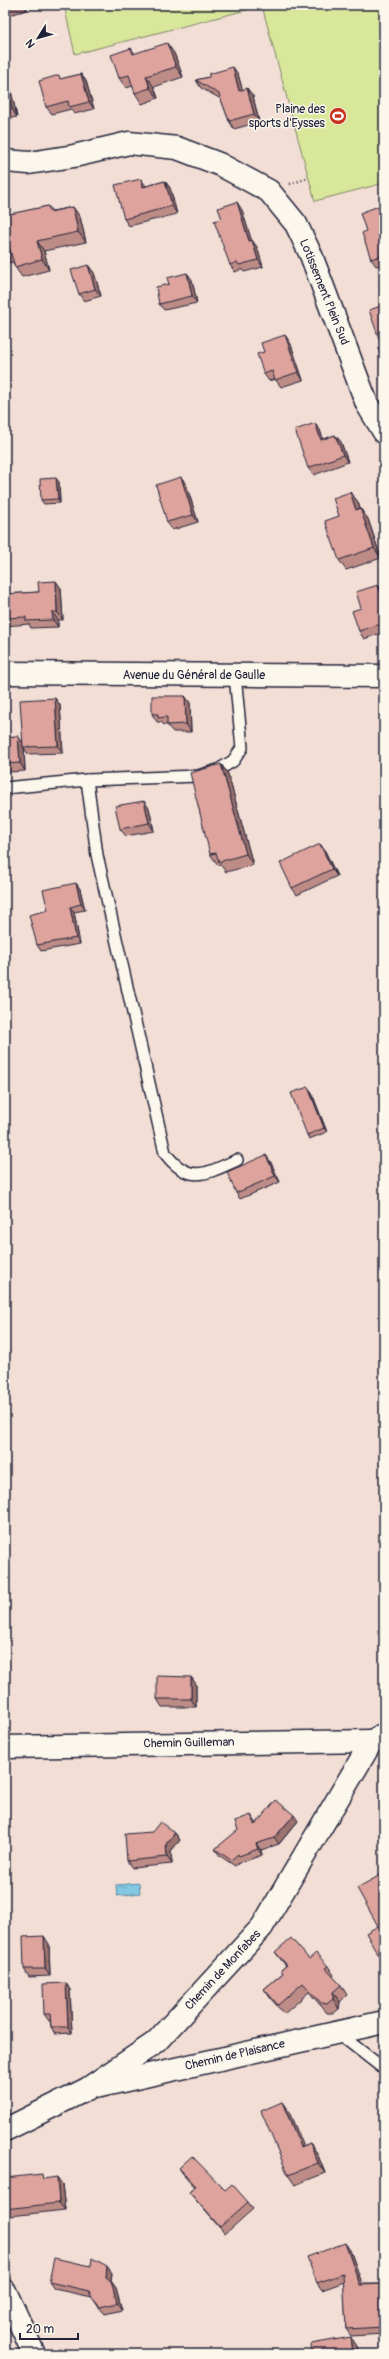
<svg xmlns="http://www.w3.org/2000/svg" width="389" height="2359" font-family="Pangolin,sans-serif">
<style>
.pitch{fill:#d9e79a;stroke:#7e846a}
.water{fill:url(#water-ripples);stroke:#5c86a0}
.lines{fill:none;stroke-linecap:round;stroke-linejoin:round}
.lane-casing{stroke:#22223b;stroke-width:14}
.street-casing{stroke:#22223b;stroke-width:25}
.secondary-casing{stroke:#22223b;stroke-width:25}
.path{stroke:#22223b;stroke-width:2.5;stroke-dasharray:1 3;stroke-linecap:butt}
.lane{stroke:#fbf7ec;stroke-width:11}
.street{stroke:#fbf7ec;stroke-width:22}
.secondary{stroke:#fbf7ec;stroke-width:22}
.wall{fill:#be8c86;stroke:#22223b}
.shaded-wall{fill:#9b726d;stroke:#22223b}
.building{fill:#dda39c;stroke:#22223b}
.labels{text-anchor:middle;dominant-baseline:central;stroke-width:3;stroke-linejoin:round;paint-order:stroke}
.poi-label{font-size:12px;fill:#22223b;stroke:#fbf7ec;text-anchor:end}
.street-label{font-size:12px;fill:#22223b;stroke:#fbf7ec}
</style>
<defs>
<pattern id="water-ripples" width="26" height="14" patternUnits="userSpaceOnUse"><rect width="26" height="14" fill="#82c8e3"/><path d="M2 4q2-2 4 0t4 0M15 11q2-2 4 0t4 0" fill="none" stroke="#6aa2b9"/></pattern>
</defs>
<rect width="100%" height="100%" fill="#f2ded4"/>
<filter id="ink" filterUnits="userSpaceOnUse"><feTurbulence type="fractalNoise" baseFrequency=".025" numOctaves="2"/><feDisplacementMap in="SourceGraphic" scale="8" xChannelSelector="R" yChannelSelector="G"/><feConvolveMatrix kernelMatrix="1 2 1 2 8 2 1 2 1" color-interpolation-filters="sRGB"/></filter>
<g filter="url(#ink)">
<path class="pitch" d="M64,5h320v178l-69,18 -53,-195 -187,48z"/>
<path class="water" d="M139,1883l1,10 -23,3 -1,-11z"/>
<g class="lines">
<defs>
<g id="lane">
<path d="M87,780l10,75 68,298c24,32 41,21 72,7"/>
<path d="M5,788l82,-8 111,-4 20,-6 15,-9 9,-13 -7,-73"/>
<path d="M338,2033l46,36"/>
</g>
<g id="street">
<path d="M5,161l24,2 45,-7 55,-13 48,5 42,16 50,27 27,33 15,31 56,149 17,28"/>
<path d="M5,1747l367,-6"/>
<path d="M100,2086l284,-64"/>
<path d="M5,2130l82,-41 69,-47 106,-115 110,-186 12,-7"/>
<path d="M5,2291l29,63"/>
</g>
<path id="secondary" d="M5,673l379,3"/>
</defs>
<use href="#lane" class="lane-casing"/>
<use href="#street" class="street-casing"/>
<use href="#secondary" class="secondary-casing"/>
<path class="path" d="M290,184l18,-6"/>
<use href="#lane" class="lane"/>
<use href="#street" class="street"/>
<use href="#secondary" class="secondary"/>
</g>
<g class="wall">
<path d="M5,5h21l1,5 -22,6z"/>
<path d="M131,48l4,6 39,-1 9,24 -29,10 4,11 -16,6 -7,-11 -2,-7 -7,2 -7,-10z"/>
<path d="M81,74l5,7 8,28 -20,5 -3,-5 -19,5 -6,-7 15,-28z"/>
<path d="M238,74l4,16 11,6 6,26 -25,7 -5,-8 -8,-22 -20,-11 -5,-8 13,-3z"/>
<path d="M5,84l6,7 6,26 -12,2z"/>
<path d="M165,181l5,7 7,26 -48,12 -5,-7 22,-33z"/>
<path d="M384,204v60l-8,2 -5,-7 -5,-28z"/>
<path d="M48,206l4,5 21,-4 7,10 6,25 -42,9 5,19 -27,7 -7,-10 -2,-5 -6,1 -2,-3v-48l2,3z"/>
<path d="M242,210l9,30 6,7 6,20 -19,5 -2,-3 -7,3 -5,-7 -8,-46z"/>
<path d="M88,265l6,8 7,23 -17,5 -5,-7z"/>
<path d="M187,273l5,7 5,23 -33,7 -5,-6 10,-20z"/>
<path d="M290,342l13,38 -22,7 -6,-8 -6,2 -5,-7z"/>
<path d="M315,423l5,7 3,9 12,-4 6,7 7,20 -34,13 -6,-7z"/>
<path d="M181,477l5,7 12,38 -26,8 -5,-8z"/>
<path d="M59,482l1,21 -16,1 -3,-4z"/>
<path d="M350,492l8,10 2,7v-1l8,11 13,39 -35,12 -7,-10v-44z"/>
<path d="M378,585l5,7 1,3v37l-20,7 -5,-8 2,-23z"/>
<path d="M61,588l2,32h-5v7l-27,1 -2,-4 -24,2v-32l34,-2z"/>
<path d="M185,696l5,7 1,29h-18l-6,-7h-3l-3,-3h-4l-5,-8z"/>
<path d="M60,705l3,48 -35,1 -4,-6 1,23 -17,1 -3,-5v-30l13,-1 4,6z"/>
<path d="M221,764l7,10 25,91 -27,7 -6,-8 -2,1 -8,-11z"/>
<path d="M149,808l5,23 -28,5 -6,-7z"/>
<path d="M320,844l5,7 12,25 -40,19 -5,-7z"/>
<path d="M76,883l4,6 5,21 -11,2 6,32 -39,7 -4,-6 11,-35z"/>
<path d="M311,1091l16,41 -18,7 -2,-4z"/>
<path d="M270,1161l10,21 -40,17 -4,-6z"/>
<path d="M191,1677l5,7v23h-34l-5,-8z"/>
<path d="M255,1821l1,3 42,-3 -19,23 -18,6 1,5 -19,7 -1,-1 -7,5 -15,-10 -5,-7z"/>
<path d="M175,1833l5,7 -9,11 1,13 -40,4 -5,-7z"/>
<path d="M384,1873v90l-5,-7 -1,-30z"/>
<path d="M49,1944l1,32 -21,1 -5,-8z"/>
<path d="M275,1952l34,7 19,7 6,9 -1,2 8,8 6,10 -7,7 -1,7 -5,4h-7l-18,-21 -25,22 -13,-15 -7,-10 19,-16 -2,-3 5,-4z"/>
<path d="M66,1983l4,7 2,43 -17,1 -4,-7 -1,-6h-1l-5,-7z"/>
<path d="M289,2112l14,34 7,-3 7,10 8,20 -30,12 -7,-10z"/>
<path d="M179,2168l69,34 5,7 -28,25 -31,-36 -5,-6 6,-5 -11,-12z"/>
<path d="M62,2184l3,26 -55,6 -5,-7z"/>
<path d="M350,2250l12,34h22v50l-33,2 -5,-7 -2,-47 -22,8 -5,-7z"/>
<path d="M112,2273l-1,8 5,7 6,22 -17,4 -8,-9 -5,-8 -38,-8 -5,-7z"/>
</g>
<g class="shaded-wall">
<path d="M24,5h2l1,5z"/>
<path d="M167,43l7,10 9,24 -7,-10z"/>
<path d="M233,67l5,7 7,24 -6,-7z"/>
<path d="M81,74l5,7 8,28 -5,-7z"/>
<path d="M146,76l8,11 4,11 -8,-10z"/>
<path d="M6,84l5,7 6,26 -5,-8z"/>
<path d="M247,88l6,8 6,26 -5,-8z"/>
<path d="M141,179l5,7 -3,1z"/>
<path d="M165,181l5,7 7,26 -5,-8z"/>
<path d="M237,202l5,8 12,38 -5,-7z"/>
<path d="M73,207l7,10 6,25 -8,-10z"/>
<path d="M252,240l5,7 6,20 -5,-7z"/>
<path d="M37,241l7,10 5,19 -7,-11z"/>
<path d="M88,265l6,8 7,23 -6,-7z"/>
<path d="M187,273l5,7 5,23 -5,-7z"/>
<path d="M285,335l5,7 13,38 -5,-8z"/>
<path d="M315,423l5,7 6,18 -5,-8z"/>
<path d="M335,435l6,7 7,20 -5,-7z"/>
<path d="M181,477l5,7 12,38 -5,-7z"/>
<path d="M56,478l3,4 1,21 -2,-4z"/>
<path d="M350,492l8,10 6,18 -8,-10z"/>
<path d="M360,508l8,11 13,39 -7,-10z"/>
<path d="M56,581l5,7 2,32 -6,-8z"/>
<path d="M378,585l5,7 1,3v7z"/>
<path d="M52,612l6,8v7l-5,-7z"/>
<path d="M185,696l5,7 1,29 -5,-8z"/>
<path d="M55,698l5,7 3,48 -5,-7z"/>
<path d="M18,736l5,7v4l1,1 1,23 -5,-8z"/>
<path d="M221,764l7,10 25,91 -7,-11z"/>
<path d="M144,801l5,7 5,23 -5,-8z"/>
<path d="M320,844l5,7 12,25 -5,-7z"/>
<path d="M76,883l4,6 5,21 -4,-6z"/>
<path d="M70,907l4,5 6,32 -4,-6z"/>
<path d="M308,1087l3,4 16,41 -3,-4z"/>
<path d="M266,1155l4,6 10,21 -5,-6z"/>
<path d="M191,1677l5,7v23l-5,-8z"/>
<path d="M251,1815l4,6 4,10 -4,-6z"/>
<path d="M294,1815l4,6 -19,23 -5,-6z"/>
<path d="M175,1833l5,7 -9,11 1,13 -5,-7 -1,-13z"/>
<path d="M256,1844l5,6 1,5 -4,-6z"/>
<path d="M44,1936l5,8 1,32 -5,-7z"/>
<path d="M66,1983l4,7 2,43 -4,-6z"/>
<path d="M333,1992l7,10 -1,7 -6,-10z"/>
<path d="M282,2102l7,10 19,44 -7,-9z"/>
<path d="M310,2143l7,10 8,20 -7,-10z"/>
<path d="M57,2177l5,7 3,26 -6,-7z"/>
<path d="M345,2243l5,7 15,41 -5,-6z"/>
<path d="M107,2266l5,7 -1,8 5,7 6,22 -5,-7 -11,-26z"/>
<path d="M351,2337l6,9 1,8h-5z"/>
</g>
<g class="building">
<path d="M167,43l9,24 -30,9 4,12 -15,5 -6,-18 -10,3 -8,-23 20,-7 2,6z"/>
<path d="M233,67l6,24 8,-3 7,26 -25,7 -10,-27 -23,-14 13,-3v-3z"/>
<path d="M81,74l8,28 -20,5 -1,-6 -22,6 -7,-26 20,-6 1,4z"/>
<path d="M5,84h1l6,25 -7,1z"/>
<path d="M141,179l2,8 22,-6 7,25 -48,13 -9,-34z"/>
<path d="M237,202l12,39 3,-1 6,20 -19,5 -2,-3 -7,3 -16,-44 8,-2 -4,-11z"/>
<path d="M384,204v51l-13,4 -9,-26 4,-2 -6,-18z"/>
<path d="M48,206l2,6 23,-5 5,25 -41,9 5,18 -27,8 -5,-17 -5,1v-36z"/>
<path d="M88,265l7,24 -16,5 -8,-24z"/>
<path d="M187,273l5,23 -33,8 -3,-17 13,-3 -2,-6z"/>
<path d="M384,305v62l-6,-19 4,-1 -13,-37z"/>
<path d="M285,335l13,37 -23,8 -3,-9 -8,3 -7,-20 7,-2 -3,-9z"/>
<path d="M315,423l6,17 14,-5 8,20 -35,13 -13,-38z"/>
<path d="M181,477l12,38 -26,7 -11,-37z"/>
<path d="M56,478l2,21 -17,1 -1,-21z"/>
<path d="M350,492l6,18 4,-2 14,40 -35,12 -14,-39 14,-5 -6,-18z"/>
<path d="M56,581l1,31h-5l1,8 -27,1v-4l-21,1v-24l34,-2 -1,-10z"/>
<path d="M378,585l6,17v21l-25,8 -7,-20 9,-3 -5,-16z"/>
<path d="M152,696h33l1,28 -19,1v-8l-9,1v-4h-6z"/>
<path d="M55,698l3,48 -35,1 -3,-47z"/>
<path d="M18,736l2,27 -15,1v-27z"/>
<path d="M221,764l25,90 -27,8 -3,-9 -6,1 -20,-81z"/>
<path d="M144,801l5,22 -29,6 -5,-23z"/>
<path d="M320,844l12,25 -40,19 -12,-25z"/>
<path d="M76,883l5,21 -11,3 6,31 -39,7 -8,-30 19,-5 -5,-20z"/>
<path d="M308,1087l16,41 -17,7 -16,-42z"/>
<path d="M266,1155l9,21 -39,17 -9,-21z"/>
<path d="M157,1676l34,1v22h-34z"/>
<path d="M276,1800l18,15 -20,23 -18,6 2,5 -19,7 -1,-2 -7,6 -16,-11 23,-19 -3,-9 16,-6 4,10z"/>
<path d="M160,1822l15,11 -9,11 1,13 -40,4 -2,-27 27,-2z"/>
<path d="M384,1873v80l-5,3 -13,-23 12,-7 -21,-38z"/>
<path d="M44,1936l1,33h-21l-1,-32z"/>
<path d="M291,1938l18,21 7,-6 12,13 -3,2 16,17 -8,7v7l-6,5 -6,-1 -18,-20 -25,22 -14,-16 19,-16 -2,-3 6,-5 -12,-13z"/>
<path d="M66,1983l2,44h-17l-1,-13h-6l-1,-30z"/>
<path d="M282,2102l19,45 9,-4 8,20 -30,12 -27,-64z"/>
<path d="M192,2156l33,34 7,-6 16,18 -28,25 -31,-35 7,-6 -17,-18z"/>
<path d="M42,2174l1,5 14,-2 2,26 -54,6v-31z"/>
<path d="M345,2243l15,42 24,-1v43l-38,2 -3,-55 -26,9 -10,-26z"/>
<path d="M54,2258l37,8 1,-8 15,8 -1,11 5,4 6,22 -17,4 -8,-9 -3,-7 -40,-9z"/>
<path d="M351,2337l2,17h-41l-1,-10z"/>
</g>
</g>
<defs>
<symbol id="stadium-disc" viewBox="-11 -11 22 22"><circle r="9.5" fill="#c8321e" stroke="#fbf7ec"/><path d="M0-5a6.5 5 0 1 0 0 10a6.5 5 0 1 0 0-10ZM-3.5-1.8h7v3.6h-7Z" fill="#fff"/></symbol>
</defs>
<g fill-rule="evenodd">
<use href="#stadium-disc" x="328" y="106" width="20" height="20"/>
</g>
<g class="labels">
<g class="poi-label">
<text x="325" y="109">Plaine des<tspan x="325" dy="14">sports d'Eysses</tspan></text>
</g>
<g class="street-label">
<text transform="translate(324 292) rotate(68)">Lotissement Plein Sud</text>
<text x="194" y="675">Avenue du Général de Gaulle</text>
<text transform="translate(189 1743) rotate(-1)">Chemin Guilleman</text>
<text transform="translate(223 1970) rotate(-47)">Chemin de Monfabes</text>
<text transform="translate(235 2055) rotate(-13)">Chemin de Plaisance</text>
</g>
</g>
<rect width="389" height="2359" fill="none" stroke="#fbf7ec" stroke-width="20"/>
<rect x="10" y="10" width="369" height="2339" fill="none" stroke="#22223b" stroke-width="1.5" filter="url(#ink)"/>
<g transform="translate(38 38) rotate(233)" stroke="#fbf7ec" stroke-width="3" paint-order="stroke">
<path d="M0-3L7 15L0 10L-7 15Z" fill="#22223b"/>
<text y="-6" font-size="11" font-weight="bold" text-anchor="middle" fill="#22223b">N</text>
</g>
<path d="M20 2333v6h58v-6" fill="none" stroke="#22223b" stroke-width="2"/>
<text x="26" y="2333" font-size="12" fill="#22223b" stroke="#fbf7ec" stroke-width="3" paint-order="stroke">20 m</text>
</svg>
